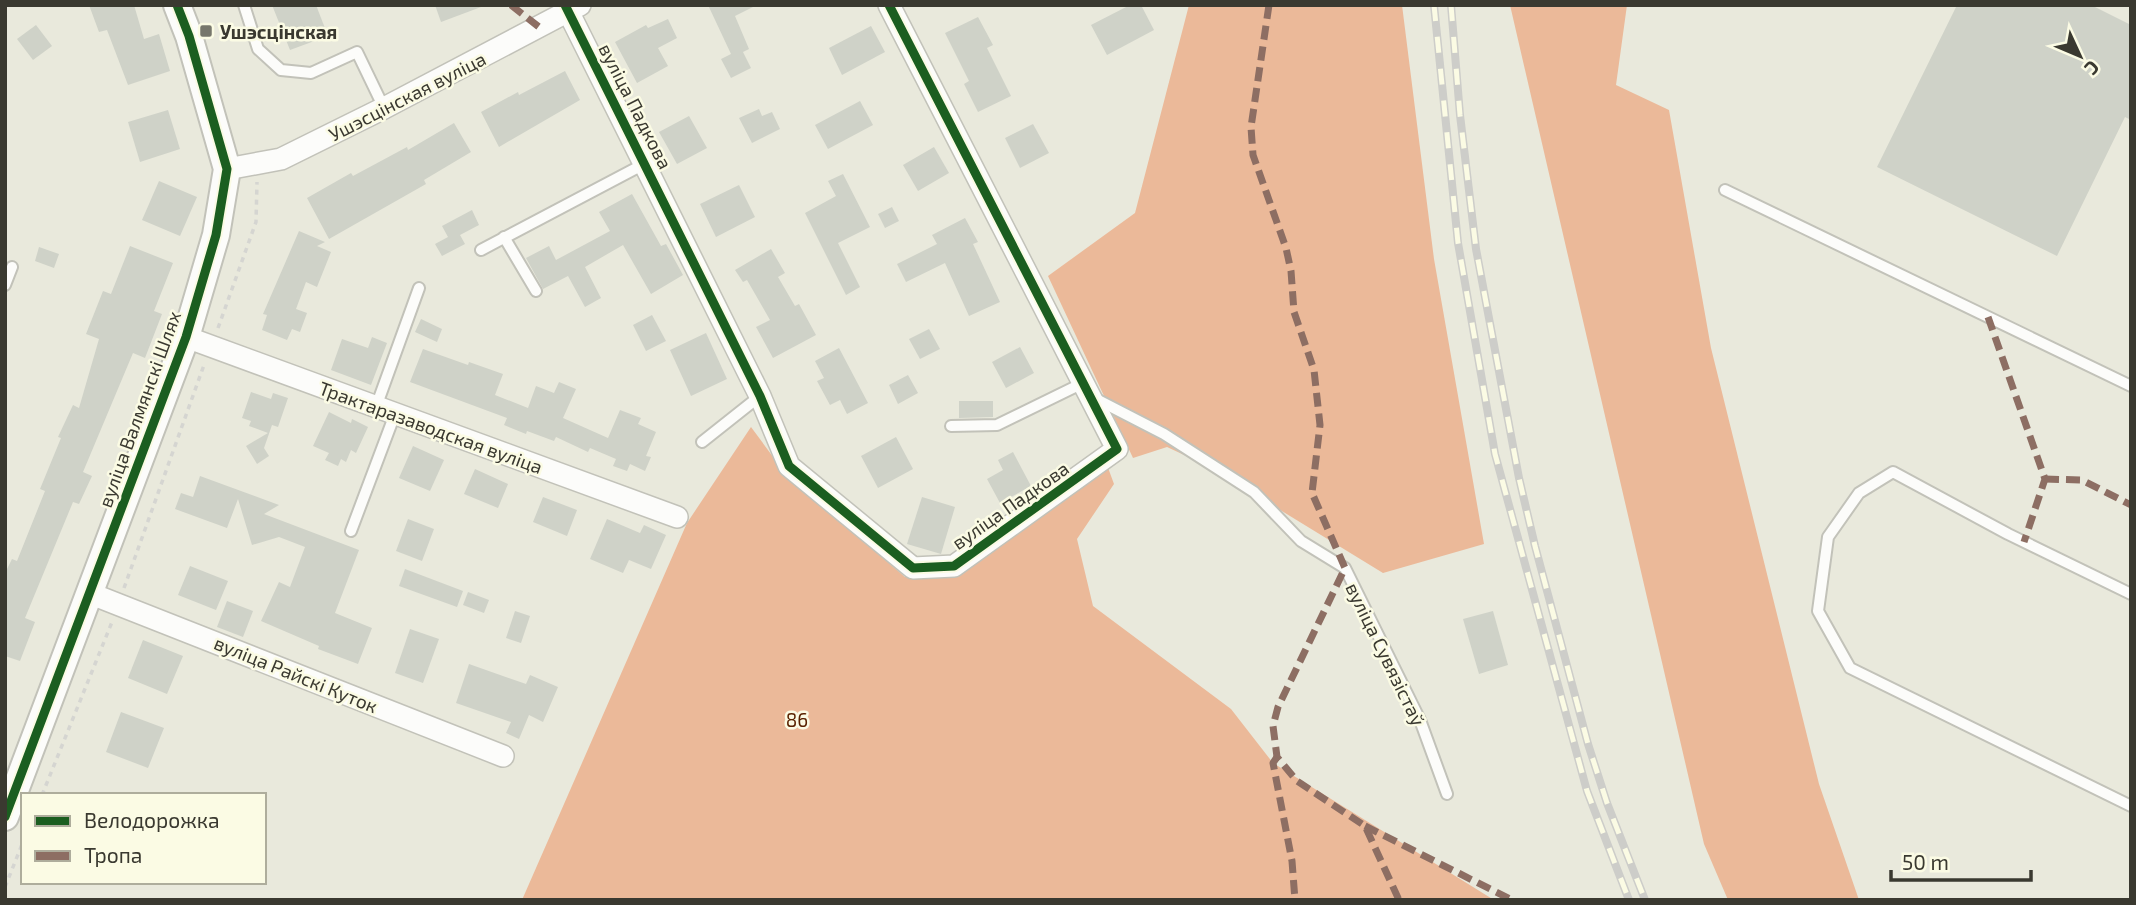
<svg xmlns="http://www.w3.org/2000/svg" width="2136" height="905" font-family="'Exo 2',sans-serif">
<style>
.forest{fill:#ebb999}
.building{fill:#cfd2c8}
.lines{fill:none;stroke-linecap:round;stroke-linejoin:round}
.service-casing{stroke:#c2c2b9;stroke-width:14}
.minor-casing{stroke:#c2c2b9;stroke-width:24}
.tertiary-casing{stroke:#c2c2b9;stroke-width:30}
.path{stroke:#d5d5d1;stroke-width:3.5;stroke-dasharray:5 5;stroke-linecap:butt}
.service{stroke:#fcfcfa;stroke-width:10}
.minor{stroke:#fcfcfa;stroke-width:21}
.tertiary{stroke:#fcfcfa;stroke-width:26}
.rail-casing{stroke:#cdcdc9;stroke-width:8}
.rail{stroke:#fbfbe4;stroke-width:5;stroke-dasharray:16;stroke-linecap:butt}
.quiet{stroke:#8d6e63;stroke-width:7;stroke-dasharray:14 7;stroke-linecap:butt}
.cycleway-casing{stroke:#fbfbe4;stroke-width:13}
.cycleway{stroke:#1b5e20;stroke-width:9}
.poi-dot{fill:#77776c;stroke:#fbfbe4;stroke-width:2.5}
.labels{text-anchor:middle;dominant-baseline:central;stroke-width:5;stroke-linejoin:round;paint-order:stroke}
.poi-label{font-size:19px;font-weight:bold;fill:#3a3930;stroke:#fbfbe4;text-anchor:start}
.street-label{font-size:19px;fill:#3a3930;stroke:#fbfbe4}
.park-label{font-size:19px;fill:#5a2200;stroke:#fbfbe4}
</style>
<rect width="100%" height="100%" fill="#e9e9dc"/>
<g class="forest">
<path d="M1189,5h213l32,254 50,285 -101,29 -173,-106 -43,-20 -34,11 -85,-182 87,-63z"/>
<path d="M1510,5h117l-11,80 53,25 42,238 108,436 40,116h-131l-24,-56z"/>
<path d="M751,427l34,46 120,104 51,-2 151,-110 7,19 -37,55 16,67 138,103 42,54 221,137h-972l165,-377z"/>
</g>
<g class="building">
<path d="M89,5h45l10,34 15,-5 11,37 -42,14 -21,-55 -8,2z"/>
<path d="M272,5h44l12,31 -38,14z"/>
<path d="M435,5h46v2l-40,15z"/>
<path d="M708,5h49l-22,11 14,33 -6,3 8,16 -20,10 -10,-19 10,-5z"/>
<path d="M1130,5h11l13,25 -47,25 -16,-30z"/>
<path d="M1957,5h134l40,20v95l-6,-3 -68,139 -180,-89z"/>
<path d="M978,17l15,28 -6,3 24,48 -33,16 -14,-28 5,-3 -24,-48z"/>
<path d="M668,19l9,19 -19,10 10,18 -31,17 -22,-41 31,-17 2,3z"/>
<path d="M36,25l16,21 -19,14 -16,-21z"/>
<path d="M871,26l14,26 -43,23 -13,-27z"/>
<path d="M565,71l15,29 -81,47 -18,-35 37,-20 1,3z"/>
<path d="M860,101l13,24 -45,24 -13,-24z"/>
<path d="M759,109l3,7 10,-4 8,17 -28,14 -13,-25z"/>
<path d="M168,110l12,39 -40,13 -12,-40z"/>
<path d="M689,116l18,32 -30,16 -18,-32z"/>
<path d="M454,123l17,29 -47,28 2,4 -97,55 -22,-41 44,-25 2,3 54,-29 1,3z"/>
<path d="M1033,124l16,29 -29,15 -15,-30z"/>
<path d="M934,147l15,26 -31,18 -15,-26z"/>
<path d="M843,174l27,53 -32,16 22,44 -14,8 -41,-82 31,-17 -8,-15z"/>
<path d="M159,181l38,16 -17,39 -38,-16z"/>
<path d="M739,185l16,32 -39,20 -16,-33z"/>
<path d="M632,194l29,52 5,-2 17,31 -32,19 -28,-49 -38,22 16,31 -16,9 -17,-31 -25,13 -17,-31 23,-12 7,14 54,-29 -11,-19z"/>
<path d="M892,207l7,14 -14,7 -7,-14z"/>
<path d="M472,210l7,15 -19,10 5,9 -23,12 -7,-12 13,-7 -6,-11z"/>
<path d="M965,218l13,24 -5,2 27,58 -31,14 -24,-53 -39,19 -9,-18 40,-20 -5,-9z"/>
<path d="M299,231l26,11 -8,4 14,6 -14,35 -11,-5 -10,27 11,4 -7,19 -8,-3 -5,11 -25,-10 5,-15 -4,-1z"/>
<path d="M130,246l43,17 -19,48 8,3 -17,44 -12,-5 -50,119 9,4 -13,28 -6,-2 -48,116 10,4 -15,39 -15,-5v-83l7,-14 5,2 28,-70 -5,-2 21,-51 -3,-1 15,-32 6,3 20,-69 -13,-5 17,-43 8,3z"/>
<path d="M39,247l20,7 -5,14 -19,-7z"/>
<path d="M771,249l14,24 -7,4 17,29 4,-2 17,31 -43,23 -17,-31 14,-7 -23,-40 -4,2 -8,-12z"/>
<path d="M652,315l14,26 -20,10 -13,-26z"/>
<path d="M421,319l21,10 -5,13 -22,-10z"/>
<path d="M929,329l11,20 -20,10 -11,-20z"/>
<path d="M706,333l21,46 -36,17 -21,-46z"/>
<path d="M372,337l15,6 -16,42 -40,-15 11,-31 26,9z"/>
<path d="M1020,347l14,26 -28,15 -14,-26z"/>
<path d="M839,348l29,55 -21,11 -7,-14 -10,5 -13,-24 7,-3 -9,-17z"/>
<path d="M423,349l45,16 1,-3 34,12 -8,21 33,13 8,-22 18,7 5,-11 17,7 -13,29 45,20 12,-28 21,8 -3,6 18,8 -10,24 5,1 -6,14 -15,-7 -3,7 -14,-5 3,-7 -26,-11 -2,4 -32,-15 -2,4 -27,-10 -1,3 -22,-9 3,-7 -97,-36z"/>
<path d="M908,375l10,18 -20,11 -9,-19z"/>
<path d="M251,392l20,7 2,-6 15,5 -10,29 -6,-2 -8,23 5,8 -12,8 -11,-18 22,-13 -19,-7 2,-5 -9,-3z"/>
<path d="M959,401h34v16l-34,1z"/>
<path d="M329,412l22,11 1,-4 16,8 -12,26 -5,-3 -5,12 -5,-3 -3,7 -13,-6 4,-7 -16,-7z"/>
<path d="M896,437l17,32 -35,19 -17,-32z"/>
<path d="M413,446l31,14 -14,31 -31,-13z"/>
<path d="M1013,452l18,34 -31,17 -13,-24 16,-9 -5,-10z"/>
<path d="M475,469l33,15 -10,24 -34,-14z"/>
<path d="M200,476l79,29 -15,9 95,36 -24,63 37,15 -14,36 -40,-15 1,-3 -58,-25 18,-39 11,5 15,-40 -26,-10 -27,8 -14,-46 -11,29 -52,-19 6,-16 12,4z"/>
<path d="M543,497l34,13 -10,26 -34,-14z"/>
<path d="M922,497l33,10 -14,47 -34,-10z"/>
<path d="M408,519l26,10 -12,32 -26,-10z"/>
<path d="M607,519l33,14 4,-8 22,10 -15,34 -22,-9 -6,13 -33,-14z"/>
<path d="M190,566l38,15 -12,29 -38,-15z"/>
<path d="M405,569l58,22 -6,16 -58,-21z"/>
<path d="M468,592l21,8 -5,13 -21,-8z"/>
<path d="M227,601l26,10 -10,26 -26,-10z"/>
<path d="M515,611l15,5 -9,27 -15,-5z"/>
<path d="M1493,611l15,54 -29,9 -16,-55z"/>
<path d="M410,629l29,10 -16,44 -28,-10z"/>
<path d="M143,640l40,16 -16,38 -39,-16z"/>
<path d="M469,664l57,20 4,-9 28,12 -15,35 -14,-7 -10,24 -13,-6 5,-11 -55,-19z"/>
<path d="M121,712l43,16 -16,40 -42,-16z"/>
</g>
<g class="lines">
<defs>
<g id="service">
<path d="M244,5l14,44 23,21 30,3 46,-21 27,56"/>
<path d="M1725,190l406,196"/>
<path d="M504,237l32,54"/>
<path d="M481,250l165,-87"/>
<path d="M5,285l7,-18"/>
<path d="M1096,399l68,35 90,58 47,49 44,27 75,152 27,74"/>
<path d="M376,407l43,-119"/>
<path d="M951,426l46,-1 86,-42"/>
<path d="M702,442l58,-46"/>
<path d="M351,531l44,-117"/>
<path d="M2131,594l-123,-60 -115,-62 -34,21 -31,44 -10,74 32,57 281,138"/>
</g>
<g id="minor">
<path d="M565,5l195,391 29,70 124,102 41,-2 163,-117 -228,-444"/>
<path d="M227,169l54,-10 103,-51 196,-103"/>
<path d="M186,337l491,180"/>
<path d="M89,593l414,163"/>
</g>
<path id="tertiary" d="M5,817l181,-480 30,-102 11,-66 -38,-133 -12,-31"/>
</defs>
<use href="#service" class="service-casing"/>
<use href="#minor" class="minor-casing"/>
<use href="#tertiary" class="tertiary-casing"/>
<g class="path">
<path d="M218,328l38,-106 1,-40"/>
<path d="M124,588l80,-223"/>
<path d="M42,795l70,-173"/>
<path d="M5,887l18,-45"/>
</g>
<use href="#service" class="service"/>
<use href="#minor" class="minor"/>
<use href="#tertiary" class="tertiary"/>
<defs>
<g id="rail">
<path d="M1434,5l24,238 37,211 92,337 42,109"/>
<path d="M1451,5l9,110 16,134 43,229 16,68 53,198 19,59 38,97"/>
</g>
</defs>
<use href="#rail" class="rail-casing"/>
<use href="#rail" class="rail"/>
<g class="quiet">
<path d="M511,5l28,22"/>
<path d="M1269,5l-18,122 2,28 33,93 5,23 3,41 20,58 6,55 -8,68 33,75 -67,139 -5,19 4,31 20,24 68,45 34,74"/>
<path d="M1988,317l57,162 -21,63"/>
<path d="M2045,479l37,1 49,25"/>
<path d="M1277,757l-4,6 19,98 3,39"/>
<path d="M1365,826l147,74"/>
</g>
<defs>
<g id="cycleway">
<path d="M565,5l195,391 29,70 124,102 41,-2 163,-117 -228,-444"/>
<path d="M5,817l181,-480 30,-102 11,-66 -38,-133 -12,-31"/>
</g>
</defs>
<use href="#cycleway" class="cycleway-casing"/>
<use href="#cycleway" class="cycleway"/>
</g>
<rect class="poi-dot" x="199" y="24" width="14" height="14" rx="3.5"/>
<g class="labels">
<g class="poi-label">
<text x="220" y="31">Ушэсцінская</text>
</g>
<g class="street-label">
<text transform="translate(407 96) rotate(-27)">Ушэсцінская вуліца</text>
<text transform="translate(636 106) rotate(63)">вуліца Падкова</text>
<text transform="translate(139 409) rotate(-70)">вуліца Валмянскі Шлях</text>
<text transform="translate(431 427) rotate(20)">Трактаразаводская вуліца</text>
<text transform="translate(1010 505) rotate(-35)">вуліца Падкова</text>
<text transform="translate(1386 654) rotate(64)">вуліца Сувязістаў</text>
<text transform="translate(296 674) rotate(22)">вуліца Райскі Куток</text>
</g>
<g class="park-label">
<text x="797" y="719">86</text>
</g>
</g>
<rect width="2136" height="905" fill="none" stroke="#3a3930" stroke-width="14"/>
<rect x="21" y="793" width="245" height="91" fill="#fbfbe4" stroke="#aead9c" stroke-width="2"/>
<rect x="35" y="816" width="35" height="10" fill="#1b5e20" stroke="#aead9c" stroke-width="2"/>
<text x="84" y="828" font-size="21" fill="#3a3930">Велодорожка</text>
<rect x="35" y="851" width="35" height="10" fill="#8d6e63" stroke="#aead9c" stroke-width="2"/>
<text x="84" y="863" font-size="21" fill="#3a3930">Тропа</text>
<g transform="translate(2080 56) rotate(134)" stroke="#fbfbe4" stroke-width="5" paint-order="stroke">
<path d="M0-5L12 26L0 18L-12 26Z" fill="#3a3930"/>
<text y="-10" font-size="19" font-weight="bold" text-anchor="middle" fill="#3a3930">С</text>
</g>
<path d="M1891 870v10h140v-10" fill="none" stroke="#3a3930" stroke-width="3.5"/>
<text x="1902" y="870" font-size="21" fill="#3a3930" stroke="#fbfbe4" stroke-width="5" paint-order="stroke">50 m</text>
</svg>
